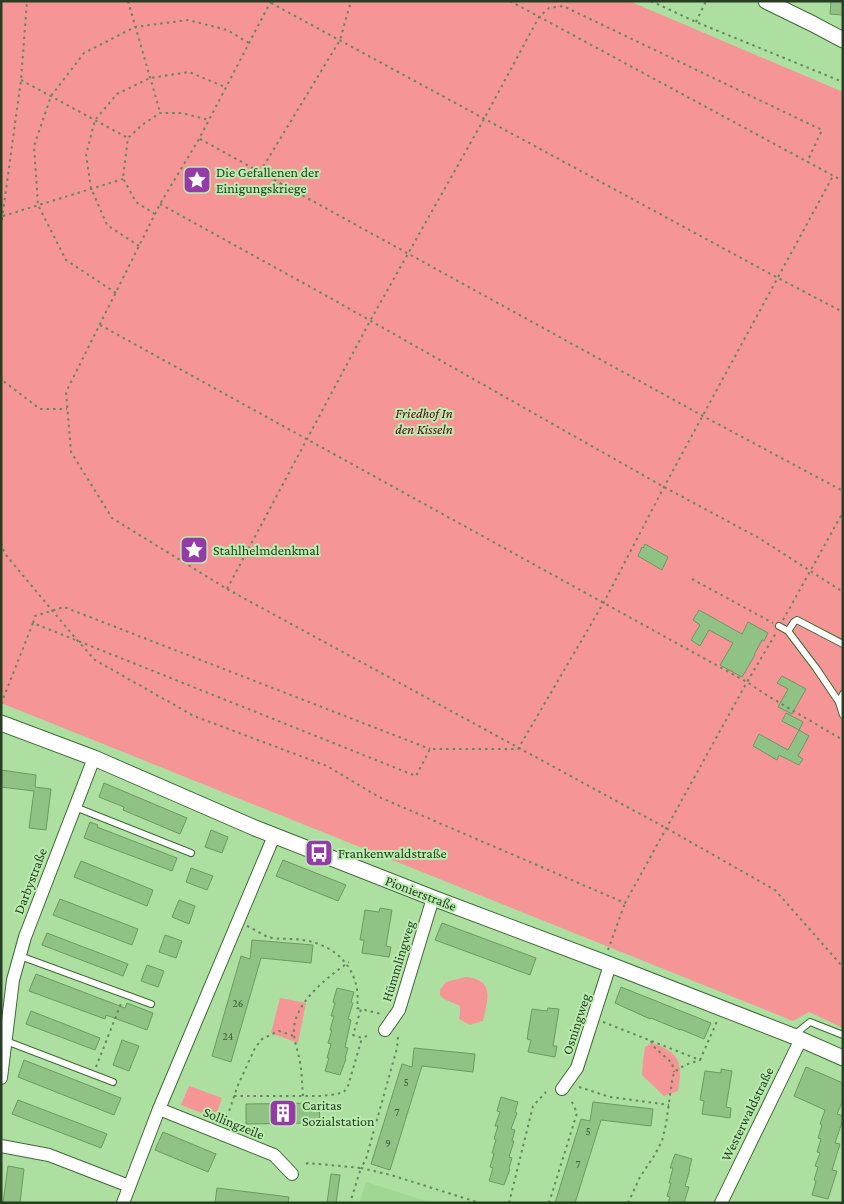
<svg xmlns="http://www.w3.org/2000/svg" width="844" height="1204" font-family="'Crimson Pro',serif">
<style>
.built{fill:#a0d793}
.green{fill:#f59595}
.building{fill:#90c185;stroke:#6b9a60}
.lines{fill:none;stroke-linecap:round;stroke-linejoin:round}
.service-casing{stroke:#3d6b33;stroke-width:8}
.minor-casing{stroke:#3d6b33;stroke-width:14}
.tertiary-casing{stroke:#3d6b33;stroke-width:17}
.path{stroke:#66885e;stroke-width:2;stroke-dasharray:2.5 4;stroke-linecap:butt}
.service{stroke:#fff;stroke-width:6}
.minor{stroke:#fff;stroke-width:12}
.tertiary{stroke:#fff;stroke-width:15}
.labels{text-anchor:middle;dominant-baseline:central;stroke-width:4;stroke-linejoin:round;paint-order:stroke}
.number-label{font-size:11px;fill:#425e3c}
.poi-label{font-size:14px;fill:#283d24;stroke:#b9ecae;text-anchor:start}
.park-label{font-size:14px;font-style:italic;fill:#5a0012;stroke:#b9ecae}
.street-label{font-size:14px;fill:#283d24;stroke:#b9ecae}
</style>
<rect width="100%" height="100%" fill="#addfa1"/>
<path class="built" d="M366,1182l67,21h-74z"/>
<g class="green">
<path d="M1,1h628l214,91v936l-34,-16 -16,9 -792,-318z"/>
<path d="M466,977c29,3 22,22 17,44l-13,4 -11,-6 1,-5v-8l-16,-7 -4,-4v-5l6,-8z"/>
<path d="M280,998l26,5 -8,40 -27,-10z"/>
<path d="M652,1043c28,9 31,21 26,48l-14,5 -22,-21 1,-14 2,-14z"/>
<path d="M189,1086l33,12 -7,20 -34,-13z"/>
</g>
<g class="building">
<path d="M831,1h12v14l-13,-1z"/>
<path d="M645,544l23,13 -6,13 -24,-14 4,-9 1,1z"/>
<path d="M699,610l43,24 6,-12 20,11 -4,8 -2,-1 -8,15h1l-13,22 -22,-12 13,-22 -24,-13 -9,16 -9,-6 9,-15 -7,-5z"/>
<path d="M782,676l24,13 -14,25 -14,-7 10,-18 -11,-6z"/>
<path d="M786,713l17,9 -4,8 -17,-9z"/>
<path d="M799,730l10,6 -11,20 5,3 -4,6 -20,-10 -2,5 -24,-14 6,-12 29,16z"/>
<path d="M1,770l35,5 -1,12 16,2 -5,41 -17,-2 5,-37 -33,-4z"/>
<path d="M104,783l83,35 -7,16 -57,-24 1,-3 -25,-10z"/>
<path d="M90,822l8,3 -1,2 80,31 -5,13 -88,-33z"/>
<path d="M211,830l17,7 -6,16 -17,-6z"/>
<path d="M283,860l63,25 -8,16 -62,-25z"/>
<path d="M81,861l72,29 -6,16 -73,-29z"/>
<path d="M191,868l22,8 -6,14 -21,-8z"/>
<path d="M60,899l78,30 -6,16 -79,-30z"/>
<path d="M179,900l16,6 -6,18 -17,-7z"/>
<path d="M380,908l12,2 -6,36 5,1 -2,10 -27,-4 2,-13h-4l5,-30 14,2z"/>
<path d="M442,923l94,35 -6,17 -95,-35z"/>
<path d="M47,933l81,31 -5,12 -81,-31z"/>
<path d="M165,935l17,6 -6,17 -17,-6z"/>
<path d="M252,940l61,5 -2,18 -50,-5 -30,104 -19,-6 29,-100 9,3z"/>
<path d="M147,965l17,6 -6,16 -17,-6z"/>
<path d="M36,974l89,34 2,-5 26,10 -6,17 -41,-15 -1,4 -76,-28z"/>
<path d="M621,987l90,36 -7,16 -24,-10v1l-29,-12 -1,1 -35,-16z"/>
<path d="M337,988l17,4 -3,10 2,1 -5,16 3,1 -6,27 3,1 -3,10 1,1 -6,16 -15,-4 4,-13h-2l4,-14 -3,-1 4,-13h-2l4,-14h-3l4,-13 -2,-1z"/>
<path d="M548,1008l11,1 -6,37h4l-2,11 -27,-5 3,-12 -4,-1 5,-30 15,2z"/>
<path d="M31,1011l69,27 -5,12 -69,-26z"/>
<path d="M122,1040l17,6 -10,25 -16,-6z"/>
<path d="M414,1048l61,6 -2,18 -51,-6 -32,104 -19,-6 31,-100 10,3z"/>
<path d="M24,1060l97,38 -7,17 -96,-38z"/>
<path d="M806,1067l37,16v17l-6,14 6,2v3l-8,24 5,1 -8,26 5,1 -9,28 -16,-4 4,-14 -2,-1 4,-13 -3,-1 5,-13 -3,-1 4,-13 -3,-1 4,-13 -2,-1 5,-14 -31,-14z"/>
<path d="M721,1069l11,2 -6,36 5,1 -1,10 -28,-4 2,-13 -4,-1 5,-29 16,2z"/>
<path d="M501,1097l17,5 -3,10 2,1 -6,16 4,1 -3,11h2l-5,16 3,1 -3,10 1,1 -6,16 -15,-4 4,-13 -3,-1 4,-13 -2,-1 4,-13 -2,-1 4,-13h-3l5,-14 -3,-1z"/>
<path d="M18,1100l89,34 -6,14 -89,-34z"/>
<path d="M593,1102l60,7 -2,17 -50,-6 -26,83h-20l26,-84 9,2z"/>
<path d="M319,1103l1,20 -74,1v-20z"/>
<path d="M163,1132l53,22 -8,18 -53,-22z"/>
<path d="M675,1154l17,5 -3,10h1l-5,17 4,1 -5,16h-16l2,-6 -3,-1 4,-13h-2l4,-15h-3z"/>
<path d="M8,1166l16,3 -4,34h-17z"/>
<path d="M331,1174l9,1 -4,28h-9z"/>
<path d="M217,1188l72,9 -1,6h-73z"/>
</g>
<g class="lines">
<defs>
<g id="service">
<path d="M779,626l9,5 28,37 23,34 4,13"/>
<path d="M788,631l6,-9 3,-2 46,24"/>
<path d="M839,702l4,-8"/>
<path d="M75,807l116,46"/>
<path d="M20,956l131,48"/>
<path d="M794,1035l16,-13 33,13"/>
<path d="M6,1041l107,41"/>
</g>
<g id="minor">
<path d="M385,1030l14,-20 34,-112"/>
<path d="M1,1078l12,-98 12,-43 69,-179"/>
<path d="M562,1089l15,-21 33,-103"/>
<path d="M159,1109l115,46 18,19"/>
<path d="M1,1146l48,9 80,31"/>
<path d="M123,1203l36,-94 115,-273"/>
<path d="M721,1203l80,-164"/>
</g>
<g id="tertiary">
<path d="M766,1l47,23 30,16"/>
<path d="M1,723l93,35 161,70 178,70 170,64 190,74 50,22"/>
</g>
</defs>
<use href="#service" class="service-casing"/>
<use href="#minor" class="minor-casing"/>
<use href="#tertiary" class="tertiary-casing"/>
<g class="path">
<path d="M128,1l32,111"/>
<path d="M271,1l-72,138 -39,65 -94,188 5,60 41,66 115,71 439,239 109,62 68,77"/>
<path d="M510,1l333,180"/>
<path d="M651,1l45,21 147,60"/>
<path d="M271,3l507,275 65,34"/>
<path d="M696,22l10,-21"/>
<path d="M21,80l107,58"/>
<path d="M200,139l503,277 140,75"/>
<path d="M260,172l80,-132 11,-39"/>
<path d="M160,204l165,91 339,192 95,51 84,54"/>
<path d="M155,214l-19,-12 -13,-24 5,-40 14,-13 18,-12h22l27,7"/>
<path d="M3,216l120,-37"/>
<path d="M1,226l20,-146 6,-79"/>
<path d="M139,246l-32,-21 -16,-37 -5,-33 9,-35 22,-26 33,-16 39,-6 36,15"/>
<path d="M116,293l-50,-33 -28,-55 -4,-59 17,-50 33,-43 51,-26 53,-7 39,10 22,13"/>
<path d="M100,325l647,357 21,14 75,44"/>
<path d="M1,376l1,4 38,29h27"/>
<path d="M1,543l4,11 72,86 18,20 99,56 133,50 52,31 246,106 122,-221 29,-49"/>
<path d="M692,579l81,44"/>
<path d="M227,589l143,-268 114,-202 55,-102 10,-9 14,-2 259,124 -15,32"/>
<path d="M783,620l60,-108"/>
<path d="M33,623l2,-7 29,-9 366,142"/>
<path d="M1,704l32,-81 383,153 14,-27h88l86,-147 60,-115 169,-311"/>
<path d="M247,926c7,3 14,8 21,11 11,3 24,1 35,3 35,5 59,32 54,68l4,1"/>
<path d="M608,950l17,-47"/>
<path d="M603,1022l97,38 18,-41"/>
<path d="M367,1036l-5,2 -9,-3 8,-26 20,5"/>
<path d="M398,1037l-1,11 -31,111 -5,9 30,7 89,28"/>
<path d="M651,1041l2,5 19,17 2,9"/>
<path d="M96,1067l26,-66"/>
<path d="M579,1087l31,10 59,8"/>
<path d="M234,1096h87l16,-2 7,-2 4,-6 14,-48"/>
<path d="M303,1096c-1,-11 -1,-23 -3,-34 -2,-12 -7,-22 -6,-34 2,-27 35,-52 55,-66"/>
<path d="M225,1123l13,-38 17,-37 7,-9 17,-8 15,5"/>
<path d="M306,1164l2,-1 53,5 -11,35"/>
<path d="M509,1203l24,-97 13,-14"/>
<path d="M549,1203l28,-90 -6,-13"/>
<path d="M628,1203l12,-26 14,-21 8,-15 4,-17 6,-43 2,-9 11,-7 15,-5"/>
</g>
<use href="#service" class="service"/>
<use href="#minor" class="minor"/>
<use href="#tertiary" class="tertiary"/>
</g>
<defs>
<symbol id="sight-square" viewBox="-11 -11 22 22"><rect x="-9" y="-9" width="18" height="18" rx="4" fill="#943ba8" stroke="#b9ecae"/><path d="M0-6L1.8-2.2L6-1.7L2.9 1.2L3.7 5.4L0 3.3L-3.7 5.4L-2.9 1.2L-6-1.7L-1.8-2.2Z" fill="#fff"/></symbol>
<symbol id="bus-square" viewBox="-11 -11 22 22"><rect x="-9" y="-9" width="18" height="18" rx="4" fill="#943ba8" stroke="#b9ecae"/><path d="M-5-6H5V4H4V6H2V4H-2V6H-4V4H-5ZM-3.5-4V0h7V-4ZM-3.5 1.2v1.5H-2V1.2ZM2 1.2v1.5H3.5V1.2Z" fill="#fff"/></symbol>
<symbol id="building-square" viewBox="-11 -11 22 22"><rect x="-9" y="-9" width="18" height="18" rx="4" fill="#943ba8" stroke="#b9ecae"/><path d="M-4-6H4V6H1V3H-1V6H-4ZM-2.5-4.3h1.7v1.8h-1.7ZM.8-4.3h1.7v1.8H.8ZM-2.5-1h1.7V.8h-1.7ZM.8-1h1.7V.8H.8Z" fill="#fff"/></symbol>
</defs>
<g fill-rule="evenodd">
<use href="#sight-square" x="181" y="164" width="32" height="32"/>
<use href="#sight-square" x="178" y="534" width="32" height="32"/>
<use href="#bus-square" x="303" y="837" width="32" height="32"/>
<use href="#building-square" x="267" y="1097" width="32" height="32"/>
</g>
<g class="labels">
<g class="number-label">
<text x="238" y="1003">26</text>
<text x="228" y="1036">24</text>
<text x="406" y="1082">5</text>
<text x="397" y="1112">7</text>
<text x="588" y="1131">5</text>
<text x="388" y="1143">9</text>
<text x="578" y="1164">7</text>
</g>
<g class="poi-label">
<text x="216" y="172">Die Gefallenen der<tspan x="216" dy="16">Einigungskriege</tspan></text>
<text x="213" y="550">Stahlhelmdenkmal</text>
<text x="338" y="853">Frankenwaldstraße</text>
<text x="302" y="1105">Caritas<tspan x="302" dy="16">Sozialstation</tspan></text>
</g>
<g class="park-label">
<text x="424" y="413">Friedhof In<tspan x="424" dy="16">den Kisseln</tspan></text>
</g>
<g class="street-label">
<text transform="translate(30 881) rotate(-69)">Darbystraße</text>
<text transform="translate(421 893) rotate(21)">Pionierstraße</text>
<text transform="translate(398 961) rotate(-73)">Hümmlingweg</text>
<text transform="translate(576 1024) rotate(-72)">Osningweg</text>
<text transform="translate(747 1114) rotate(-64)">Westerwaldstraße</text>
<text transform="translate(234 1123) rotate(22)">Sollingzeile</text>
</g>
</g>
<rect width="844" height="1204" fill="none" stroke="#283d24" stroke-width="5"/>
</svg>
